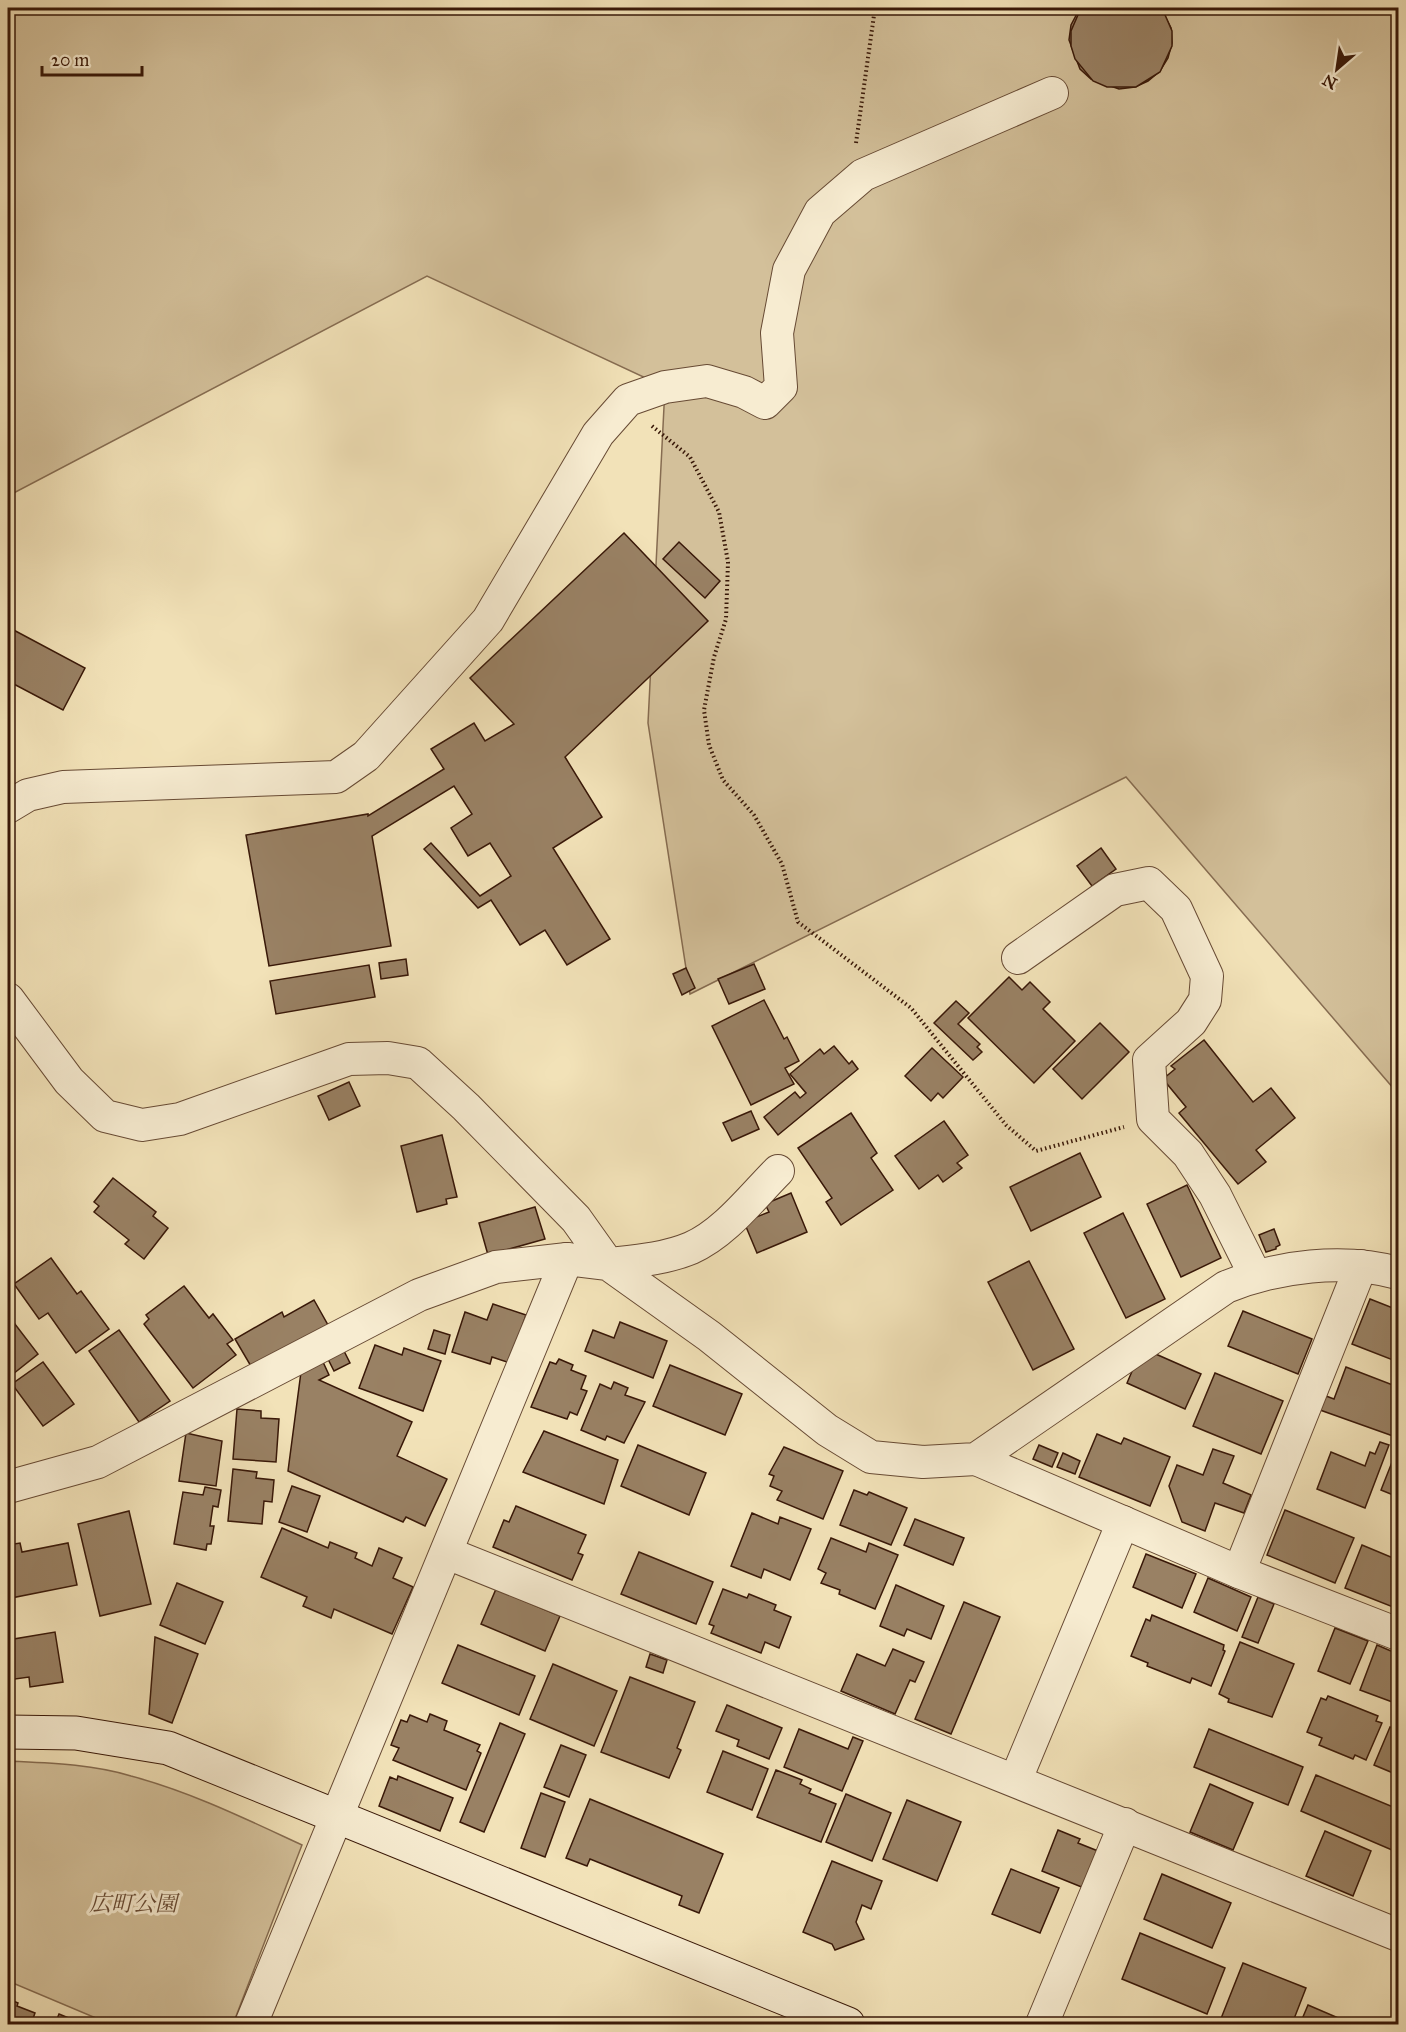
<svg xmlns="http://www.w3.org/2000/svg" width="1406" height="2032" font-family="'IM FELL Great Primer','Noto Serif JP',serif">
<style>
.green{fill:#d3c09a;stroke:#866c51;stroke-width:1.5}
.building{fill:#998164;stroke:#391808;stroke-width:1.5}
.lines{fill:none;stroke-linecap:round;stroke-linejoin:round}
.street-casing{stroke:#674a34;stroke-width:34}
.secondary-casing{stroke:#391808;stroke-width:35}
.path{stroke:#391808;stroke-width:4;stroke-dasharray:1.5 3;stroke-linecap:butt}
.street{stroke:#f7ecd1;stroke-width:32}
.secondary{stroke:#f7ecd1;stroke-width:33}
.labels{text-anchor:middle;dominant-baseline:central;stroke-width:6;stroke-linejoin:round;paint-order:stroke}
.park-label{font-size:22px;font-style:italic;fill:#674a34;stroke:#f7ecd1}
</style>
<rect width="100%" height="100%" fill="#f2e2b8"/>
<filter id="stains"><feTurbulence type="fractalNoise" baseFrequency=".00333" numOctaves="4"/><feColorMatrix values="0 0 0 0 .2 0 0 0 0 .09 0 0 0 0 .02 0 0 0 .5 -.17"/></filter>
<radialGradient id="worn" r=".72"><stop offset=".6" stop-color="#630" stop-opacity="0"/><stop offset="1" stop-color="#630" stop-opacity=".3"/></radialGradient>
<g class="green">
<path d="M8,8h1390v1082l-4,-1 -268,-312 -436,217 -42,-271 17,-336 -238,-111 -419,220z"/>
<path d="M8,1761c40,2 83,3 123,15 60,16 115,43 171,69l-69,179h-123l-102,-43z"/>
</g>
<g class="building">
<path d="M1080,8h81l10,20 1,15 -4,15 -8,13 -12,10 -13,6 -16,2 -28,-10 -11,-10 -11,-29 2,-15z"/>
<path d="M1081,8h81l10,23v15l-12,26 -24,15h-29l-14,-6 -18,-22 -4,-13v-15z"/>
<path d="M624,533l84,88 -143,136 37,60 -49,31 57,91 -43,26 -22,-35 -25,15 -29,-45 -13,8 -54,-59 7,-6 49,53 31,-20 -21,-33 -22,13 -17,-28 21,-14 -18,-28 -82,50 19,110 -122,20 -23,-131 122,-21v2l76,-47 -13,-20 43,-26 11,18 29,-17 -44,-46z"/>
<path d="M679,542l41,39 -15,17 -42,-39z"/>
<path d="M8,627l77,41 -22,42 -55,-29z"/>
<path d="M1101,848l15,21 -24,17 -15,-20z"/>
<path d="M406,959l2,16 -27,4 -2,-16z"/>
<path d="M754,964l11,25 -36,15 -11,-25z"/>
<path d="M369,965l6,32 -99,17 -6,-33z"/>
<path d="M686,968l9,20 -13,7 -9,-21z"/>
<path d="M1009,977l13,13 8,-8 20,20 -7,7 32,32 -41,42 -66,-65z"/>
<path d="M764,1000l20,39 3,-2 12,24 -14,7 9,16 -43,21 -39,-79z"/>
<path d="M956,1001l13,12 -11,11 22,20 -3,3 5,5 -9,8 -39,-37z"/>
<path d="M1100,1023l29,29 -47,47 -29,-30z"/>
<path d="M1204,1040l49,62 18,-14 24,30 -39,32 10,12 -28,22 -59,-71 7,-6 -23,-28 12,-10 -4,-3z"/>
<path d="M834,1046l15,18 3,-3 6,8 -80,66 -14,-18 31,-25 5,6 6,-5 -16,-19 30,-25 4,5z"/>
<path d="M932,1048l31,29 -20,21 -5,-5 -7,8 -26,-25z"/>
<path d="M349,1082l11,24 -31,14 -11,-24z"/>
<path d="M751,1111l8,18 -27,12 -9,-18z"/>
<path d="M851,1113l26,40 -6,5 22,32 -52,35 -15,-23 6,-4 -34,-50z"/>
<path d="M944,1121l24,34 -11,8 5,5 -19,14 -5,-7 -19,14 -24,-33z"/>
<path d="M442,1135l15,62 -11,2 1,5 -30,8 -16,-66z"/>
<path d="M1080,1153l21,44 -70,34 -21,-44z"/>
<path d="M113,1178l43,34 -3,4 15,12 -24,31 -19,-15 4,-4 -35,-28 5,-6 -5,-4z"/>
<path d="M1187,1185l34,73 -40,19 -34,-73z"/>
<path d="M791,1193l16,39 -50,21 -13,-31 25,-10 -4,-8z"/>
<path d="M535,1207l10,32 -57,16 -9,-32z"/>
<path d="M1123,1213l42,86 -39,19 -42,-85z"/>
<path d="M1274,1229l6,16 -4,2v2l-10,3 -7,-17z"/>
<path d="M51,1258l26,36 4,-3 28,38 -33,24 -28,-40 -9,6 -25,-35z"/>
<path d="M1029,1261l45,88 -41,21 -45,-88z"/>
<path d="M184,1286l25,32 4,-4 20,26 -6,4 9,11 -43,33 -49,-64 5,-5 -3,-4z"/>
<path d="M1370,1299l28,11v52l-46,-18z"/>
<path d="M314,1300l14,25 -76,43 -17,-29 47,-27 2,5z"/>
<path d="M493,1304l33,11 -16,48 -18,-6 -2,7 -38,-12 13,-40 22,8z"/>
<path d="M1243,1311l69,28 -14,35 -70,-28z"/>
<path d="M8,1315l30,39 -25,20 -5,-6z"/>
<path d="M620,1322l47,19 -14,37 -68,-27 8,-21 21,8z"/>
<path d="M119,1330l51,71 -31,21 -50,-71z"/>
<path d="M434,1330l16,5 -5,19 -17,-5z"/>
<path d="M375,1345l27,10 2,-7 37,13 -18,50 -64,-23z"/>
<path d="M1142,1348l59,26 -16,35 -58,-26z"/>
<path d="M343,1349l7,14 -16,8 -7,-14z"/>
<path d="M559,1359l14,6 -2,5 15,6 -5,13 6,2 -10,24 -7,-3 -3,7 -36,-12 19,-45 6,2z"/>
<path d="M43,1362l31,42 -31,22 -31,-42z"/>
<path d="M323,1362l6,13 -10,5 93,42 -15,34 50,23 -22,47 -19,-9 -3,5 -115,-51 13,-99z"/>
<path d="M670,1365l72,29 -17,41 -72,-29z"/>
<path d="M1346,1367l52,20v35l-5,14 -73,-26 6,-14 8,3z"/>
<path d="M1215,1373l68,28 -22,53 -68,-28z"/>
<path d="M614,1382l14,6 -3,7 20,7 -21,41 -17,-7 -2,4 -24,-10 19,-46 11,5z"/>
<path d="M237,1409l24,2v7l18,1 -3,43 -43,-3z"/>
<path d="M544,1431l74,29 -14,44 -81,-32z"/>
<path d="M186,1433l36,8 -6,45 -37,-5z"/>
<path d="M1097,1434l24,10 3,-6 46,19 -20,49 -71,-29z"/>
<path d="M1380,1442l9,3 -24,63 -48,-19 14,-37 34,14 5,-14 5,2z"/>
<path d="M638,1445l68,28 -17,42 -68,-29z"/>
<path d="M1039,1445l19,8 -6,14 -19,-8z"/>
<path d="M784,1447l59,24 -20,48 -46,-19 5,-9 -12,-5 4,-10 -5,-2z"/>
<path d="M1398,1447v50l-17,-7z"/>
<path d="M1213,1449l21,7 -11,27 28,12 -7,18 -29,-10 -10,28 -23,-9 -13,-36 8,-21 26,10z"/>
<path d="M1063,1453l17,8 -5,13 -18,-7z"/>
<path d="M233,1469l24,3 -1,6 18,2 -2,22 -8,-1 -2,23 -34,-3z"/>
<path d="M292,1486l28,10 -13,36 -28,-10z"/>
<path d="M205,1487l16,3 -3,17 -5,-1 -3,20h4l-3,18h-4l-1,6 -32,-6 9,-52 20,3z"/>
<path d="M854,1490l13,5 2,-3 38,16 -16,37 -51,-20z"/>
<path d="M516,1506l70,29 -8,18 5,2 -11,25 -79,-33 11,-27 5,2z"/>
<path d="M1285,1510l69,28 -19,45 -68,-28z"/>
<path d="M129,1511l22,93 -51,12 -22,-92z"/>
<path d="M752,1513l26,11 2,-7 31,12 -21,51 -26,-11 -3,9 -30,-12z"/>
<path d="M915,1519l49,19 -11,27 -49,-20z"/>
<path d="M282,1528l46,20 2,-6 27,11 -2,5 17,8 7,-18 23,10 -9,20 20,9 -21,47 -58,-25 -3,9 -28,-12 4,-9 -46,-20z"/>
<path d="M831,1538l35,14 3,-9 29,12 -23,54 -36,-15 1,-4 -19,-7 5,-10 -8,-4z"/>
<path d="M20,1543l2,9 46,-9 9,42 -66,13 -3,-18v-35z"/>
<path d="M1362,1545l36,15v49l-53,-21z"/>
<path d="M639,1552l74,30 -17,42 -75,-30z"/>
<path d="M1146,1554l50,20 -14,34 -49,-21z"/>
<path d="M1208,1578l43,19 -14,34 -43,-19z"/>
<path d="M177,1583l46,19 -18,42 -45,-19z"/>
<path d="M896,1585l48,21 -13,33 -24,-10 -3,7 -24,-10z"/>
<path d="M496,1589l64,27 -15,35 -64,-27z"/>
<path d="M723,1589l24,9 2,-4 27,11 -2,5 17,7 -12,31 -14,-6 -4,11 -50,-20 3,-7 -5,-2z"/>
<path d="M1258,1597l16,7 -16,39 -16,-6z"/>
<path d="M964,1602l36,15 -49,117 -36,-15z"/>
<path d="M1152,1615l72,30 -1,5 2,1 -14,35 -19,-8 -2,5 -43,-17 1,-3 -17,-7 15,-37 4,2z"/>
<path d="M1335,1628l33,13 -18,43 -32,-13z"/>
<path d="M55,1632l8,50 -33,5 -1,-10 -21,3v-40z"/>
<path d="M155,1637l43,17 -26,69 -23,-9z"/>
<path d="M1240,1642l54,22 -22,53 -44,-15 1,-3 -10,-5z"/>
<path d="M458,1645l77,31 -16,39 -77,-32z"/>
<path d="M1377,1645l21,9v41l-3,8 -35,-13z"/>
<path d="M893,1649l31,13 -9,20 -5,-2 -15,34 -54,-23 16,-37 28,12z"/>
<path d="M650,1654l17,6 -4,13 -17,-6z"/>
<path d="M553,1664l64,27 -23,55 -64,-27z"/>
<path d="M630,1677l65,25 -18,46 4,2 -12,28 -68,-26z"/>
<path d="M1328,1696l50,20 -2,5 6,2 -16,37 -11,-5 -2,4 -34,-14 3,-7 -15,-6 14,-34 5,2z"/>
<path d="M727,1705l55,23 -13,31 -32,-13 2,-6 -23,-9z"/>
<path d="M430,1714l17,7 -3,9 36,15 -3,6 4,2 -15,37 -73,-30 6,-12 -8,-3 10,-25 6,2 3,-7 17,7z"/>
<path d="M500,1723l25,11 -41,98 -24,-10z"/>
<path d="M1390,1727l8,4v44l-24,-10z"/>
<path d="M799,1729l49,20 5,-12 10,4 -21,50 -58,-24z"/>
<path d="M1209,1729l94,38 -15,38 -94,-38z"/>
<path d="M561,1745l25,10 -17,42 -25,-10z"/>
<path d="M723,1751l45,18 -16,41 -45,-18z"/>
<path d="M776,1770l26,10 -2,4 11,5 -2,4 27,11 -15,38 -64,-25z"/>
<path d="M1316,1775l82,34v26l-6,15 -91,-39z"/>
<path d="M398,1776l55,22 -13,33 -61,-25 11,-29 7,3z"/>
<path d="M1210,1784l43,19 -20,47 -43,-18z"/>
<path d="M541,1793l24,9 -20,55 -24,-9z"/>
<path d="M846,1794l45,19 -19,48 -46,-19z"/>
<path d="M590,1799l133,55 -24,59 -20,-8 3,-9 -92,-37 -3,7 -21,-8z"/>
<path d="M907,1800l54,22 -24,59 -54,-22z"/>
<path d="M1058,1830l22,9 -2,4 25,10 -14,37 -47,-19z"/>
<path d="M1325,1831l46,20 -18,45 -47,-20z"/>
<path d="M832,1861l50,20 -11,28 -9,-4 -6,17 8,17 -29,11 -3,-6 -29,-12z"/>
<path d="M1011,1869l48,19 -19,45 -48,-19z"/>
<path d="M1162,1874l69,29 -19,45 -68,-29z"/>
<path d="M1140,1933l85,35 -18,46 -85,-35z"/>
<path d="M1243,1963l63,25 -14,36h-64l-8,-3z"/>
<path d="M8,1999l10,4 -1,3 18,7 -4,11h-23z"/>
<path d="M1308,2005l42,18v1h-50z"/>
<path d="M59,2014l24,10h-28z"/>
</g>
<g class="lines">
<defs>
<g id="street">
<path d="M8,807l20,-12 35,-8 273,-10 30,-21 122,-136 110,-186 30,-34 37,-13 42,-6 37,11 21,11 16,-16 -4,-54 12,-63 31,-58 43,-37 189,-82"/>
<path d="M1018,958l97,-68 34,-7 27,26 31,67 -2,24 -14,22 -42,38 4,59 35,35 27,41 40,80"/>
<path d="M8,999l61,82 36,35 37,9 38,-6 169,-60 39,-1 30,5 48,44 110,112 32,45c28,-3 57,-5 83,-16 34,-15 61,-51 87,-77"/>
<path d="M976,1459l263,113 159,62"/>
<path d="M8,1487l90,-25 321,-167 77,-28 71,-8 41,5 101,72 118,94 44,27 52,5 53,-3 250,-172c52,-21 117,-29 172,-14"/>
<path d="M447,1553l951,382"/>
<path d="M1239,1572l122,-306"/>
<path d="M1016,1779l107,-257"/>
<path d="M251,2024l316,-765"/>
<path d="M1042,2024l83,-200"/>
</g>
<path id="secondary" d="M8,1732l68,1 92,15 680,276"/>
</defs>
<use href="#street" class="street-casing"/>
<use href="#secondary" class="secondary-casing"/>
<g class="path">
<path d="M856,143l19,-135"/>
<path d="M652,426l38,31 29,55 9,50 -2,57 -12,38 -10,53 5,35 14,35 31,35 28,49 16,58 113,86 95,117 30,26 88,-24"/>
</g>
<use href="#street" class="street"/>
<use href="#secondary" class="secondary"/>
</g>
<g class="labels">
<g class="park-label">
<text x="133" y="1903">広町公園</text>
</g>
</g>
<rect width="1406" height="2032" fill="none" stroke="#f2e2b8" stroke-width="30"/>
<rect x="9" y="9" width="1388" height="2014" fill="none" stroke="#391808" stroke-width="3"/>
<rect x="15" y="15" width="1376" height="2002" fill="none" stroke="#391808" stroke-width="1.5"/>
<g transform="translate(1337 69) rotate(209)" stroke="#f7ecd1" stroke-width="4.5" paint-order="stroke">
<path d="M0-4.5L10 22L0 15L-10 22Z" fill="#391808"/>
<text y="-9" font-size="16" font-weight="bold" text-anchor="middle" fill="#391808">N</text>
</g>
<path d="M42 66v9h100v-9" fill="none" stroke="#391808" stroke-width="3"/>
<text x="51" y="66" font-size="18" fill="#391808" stroke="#f7ecd1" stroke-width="4.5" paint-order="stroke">20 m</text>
<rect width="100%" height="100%" filter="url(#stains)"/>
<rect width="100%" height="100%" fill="url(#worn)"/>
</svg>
